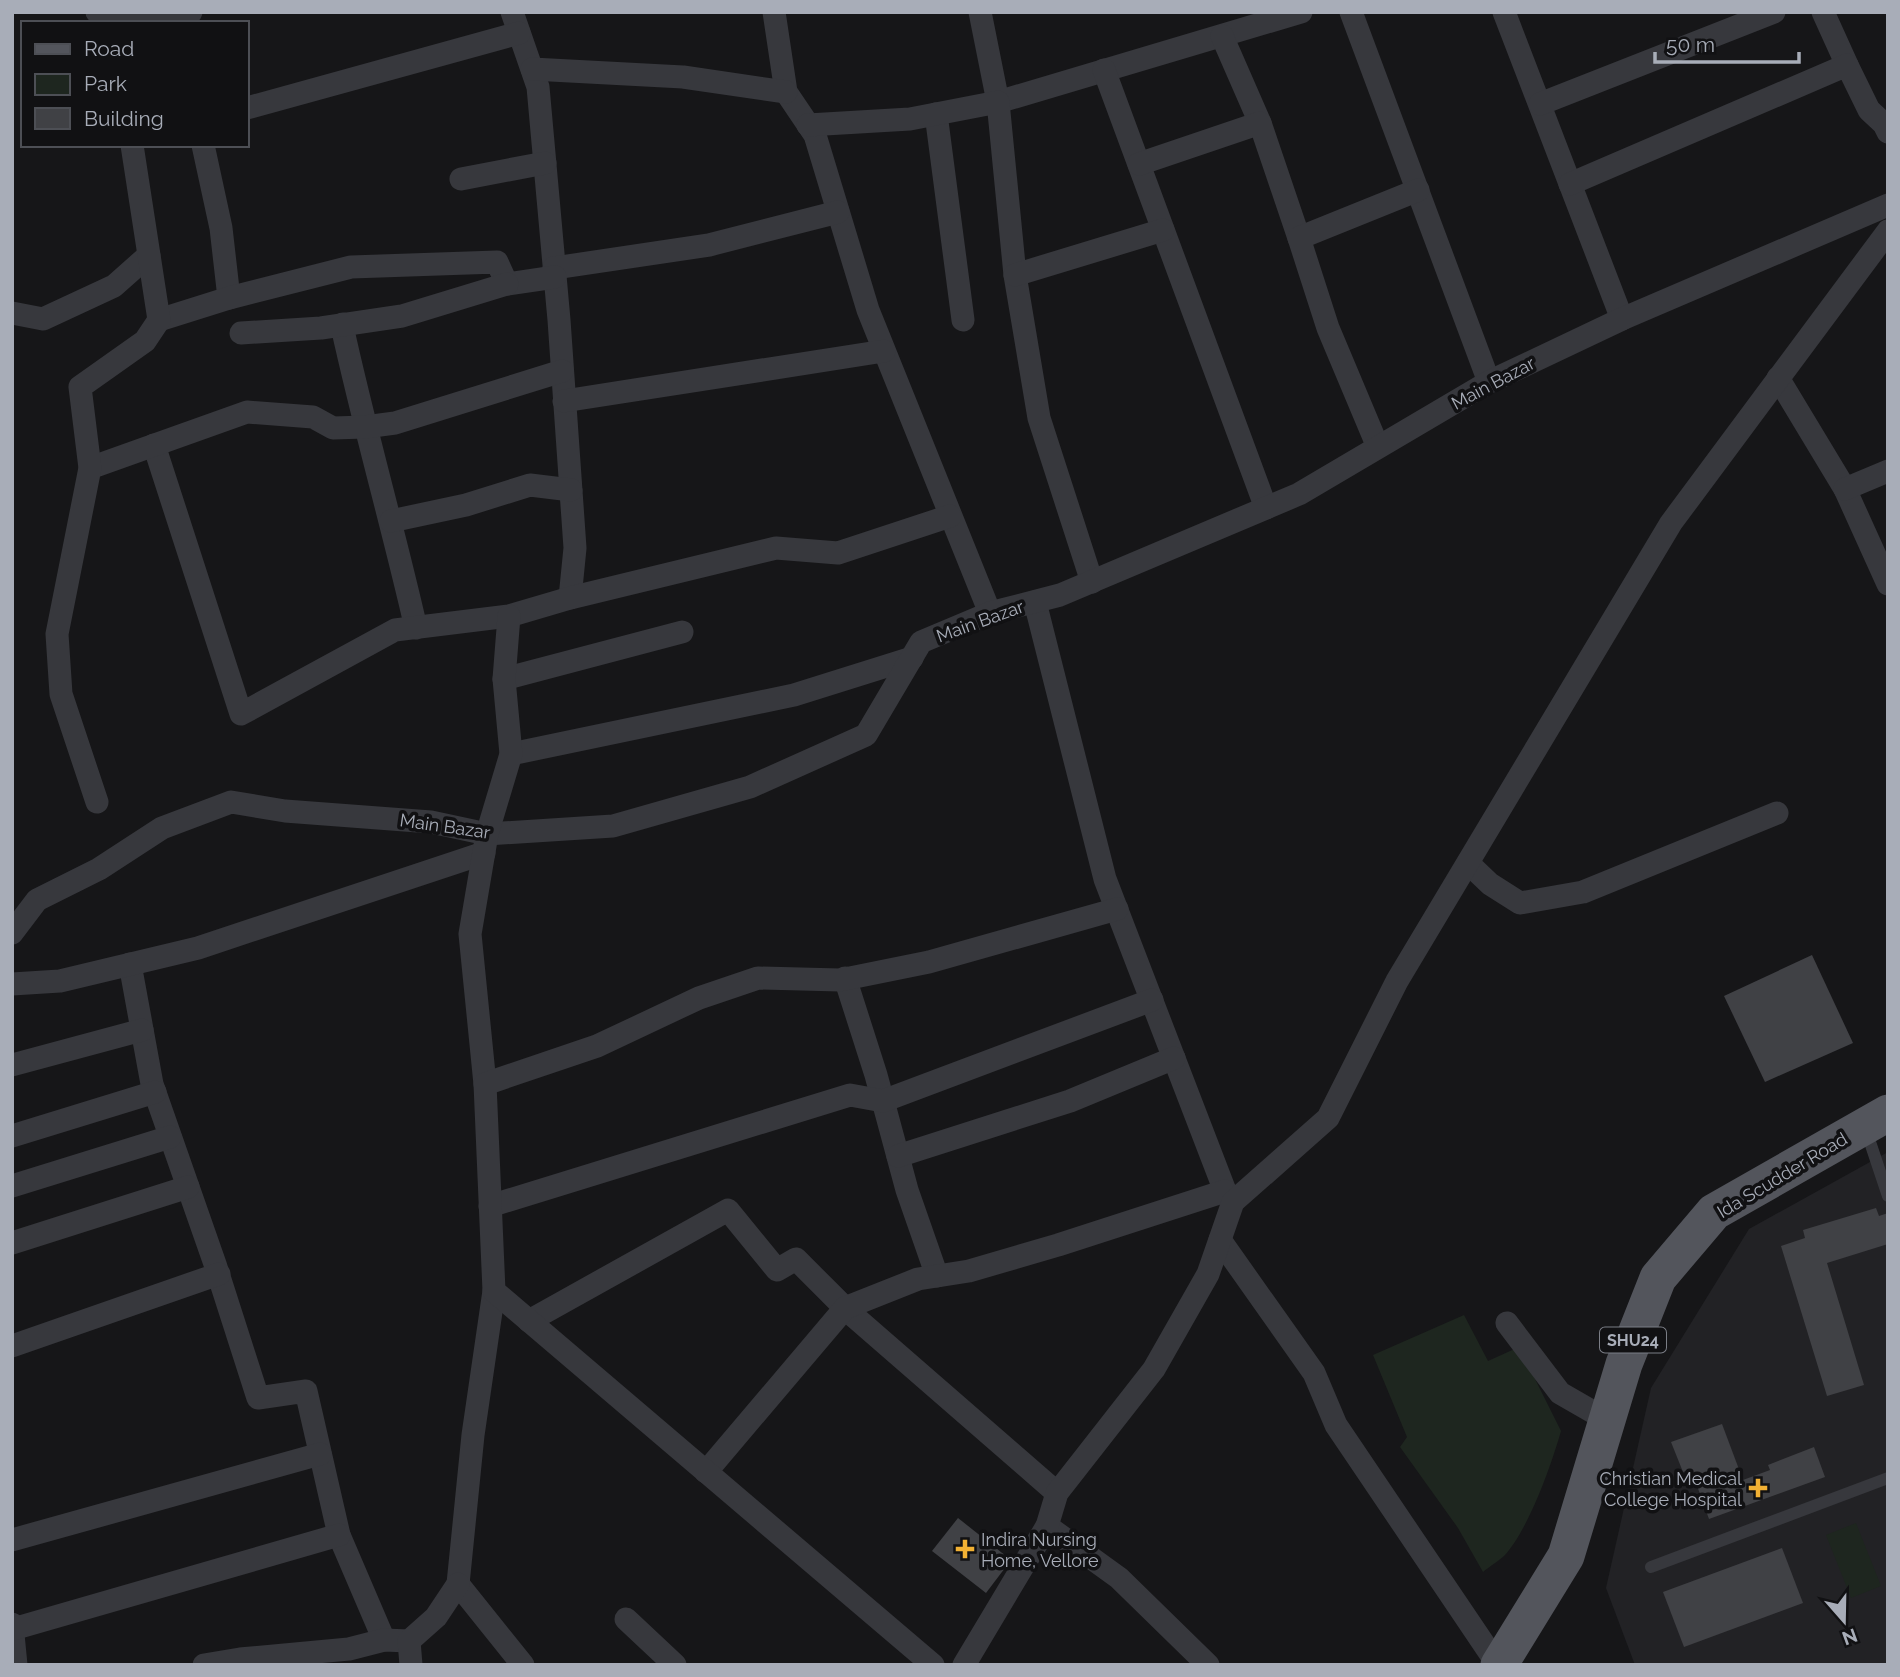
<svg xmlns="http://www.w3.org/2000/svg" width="1900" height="1677" font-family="Raleway,sans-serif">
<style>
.built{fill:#222225}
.green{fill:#1e261f}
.building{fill:#404145}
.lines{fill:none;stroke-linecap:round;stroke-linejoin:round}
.lane{stroke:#37383d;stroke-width:12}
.street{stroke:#37383d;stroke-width:23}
.primary{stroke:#53555c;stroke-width:37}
.poi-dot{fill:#f2b134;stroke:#111113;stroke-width:2.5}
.labels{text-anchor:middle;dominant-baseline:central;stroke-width:7;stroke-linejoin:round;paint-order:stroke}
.shield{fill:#111113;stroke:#7b7e86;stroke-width:2}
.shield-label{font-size:16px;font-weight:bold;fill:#a8adb8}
.street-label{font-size:18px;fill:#a8adb8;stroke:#111113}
.poi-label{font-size:18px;fill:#a8adb8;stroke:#111113;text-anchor:end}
</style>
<rect width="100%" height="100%" fill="#161618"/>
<path class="built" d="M1888,1152v513h-253l-29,-77 45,-200 98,-159z"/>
<g class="green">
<path d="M1464,1315l24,46 31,-14 42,84c-10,35 -32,97 -56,124 -6,6 -15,11 -22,17l-25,-44 -58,-81 7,-10 -34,-82z"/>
<path d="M1856,1523l25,63 -30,12 -25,-63z"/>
</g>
<g class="building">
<path d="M1812,955l41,88 -88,39 -41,-86z"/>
<path d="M1876,1208l3,8 9,-3v31l-61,19 37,122 -37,11 -46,-150 24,-8 -2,-8z"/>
<path d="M1722,1424l21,56 27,-10 -2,-5 46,-18 11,30 -116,42 -18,-50 -8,3 -12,-30z"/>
<path d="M958,1518l53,42 -25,33 -54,-42z"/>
<path d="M1782,1548l21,55 -119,44 -21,-55z"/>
</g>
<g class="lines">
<g class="lane">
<path d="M1866,1130l22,66"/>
<path d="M1651,1567l237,-89"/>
</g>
<g class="street">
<path d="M97,12l49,9 45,-9"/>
<path d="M512,12l26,75 21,233 16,228 -5,50"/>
<path d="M774,12l12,80 29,43 53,175 122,303"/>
<path d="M980,12l18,90 303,-90"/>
<path d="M1351,12l138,370"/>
<path d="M1504,12l118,307"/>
<path d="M1823,12l24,53"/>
<path d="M1222,36l38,87"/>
<path d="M532,69l151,8 103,15"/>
<path d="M1104,70l162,438"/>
<path d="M1540,104l234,-92"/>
<path d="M247,108l272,-75"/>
<path d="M936,114l27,206"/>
<path d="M808,125l102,-6 88,-17 17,173 24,143 53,164"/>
<path d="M203,145l18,83 8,70"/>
<path d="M1139,164l121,-41 39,115"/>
<path d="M461,179l84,-16"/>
<path d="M1570,184l277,-119 22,45 15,14 4,8"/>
<path d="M554,268l155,-23 129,-33"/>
<path d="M1015,275l148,-45"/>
<path d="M12,313l31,6 71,-33 35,-31"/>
<path d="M159,320l70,-22 122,-31 146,-5 10,22 48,-7"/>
<path d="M343,324l-1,2c22,101 51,201 74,302"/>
<path d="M241,333l80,-5 81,-12 105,-32"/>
<path d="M1778,378l67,111 43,95"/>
<path d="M564,401l320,-50"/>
<path d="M154,445l87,269 154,-84 114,-14 61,-18 206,-50 62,5 112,-37"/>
<path d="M1378,447l-50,-119 -29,-90 119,-48"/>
<path d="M90,468l157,-56 66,5 20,11 32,-1 30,-4 167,-52"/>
<path d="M1845,489l43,-18"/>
<path d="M391,521l75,-16 64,-20 41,5"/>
<path d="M1035,602l70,277 120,312 8,11"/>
<path d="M504,679l178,-47"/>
<path d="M511,754l283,-59 118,-37"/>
<path d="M97,802l-36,-108 -4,-60 33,-166 -10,-81 65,-46 14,-21 -27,-175"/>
<path d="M1468,863l22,21 30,19 63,-11 194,-79"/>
<path d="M12,933l25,-33 62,-31 63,-41 69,-26 54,9 146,11 56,12 126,-8 137,-39 116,-52 55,-93 69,-29 70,-18 239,-101 190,-112 133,-63 266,-114"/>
<path d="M130,964l22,120 63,180 43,134 48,-7 33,144 45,105"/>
<path d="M845,978l31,97 31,115 30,86"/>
<path d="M12,984l48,-3 138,-33 286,-95"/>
<path d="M12,1065l130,-35"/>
<path d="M485,1084l-15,-150 17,-100 24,-80 -7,-75 5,-63"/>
<path d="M12,1136l143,-44"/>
<path d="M898,1156l172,-55 104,-43"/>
<path d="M12,1186l158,-49"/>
<path d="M490,1206l360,-111 33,6 269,-101"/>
<path d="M1220,1240l94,133 22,52 162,240"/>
<path d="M12,1243l176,-56"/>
<path d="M494,1291l-21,144 -15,149 65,81"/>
<path d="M529,1321l199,-111 49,60 19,-11 53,53 208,181"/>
<path d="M1507,1323l53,70 47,27"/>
<path d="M12,1346l207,-72"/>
<path d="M706,1472l139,-164 73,-29 51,-8 89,-26 167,-54"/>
<path d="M1047,1526l72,52 89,87"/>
<path d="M12,1540l308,-86"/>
<path d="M626,1619l49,46"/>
<path d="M12,1624l4,41"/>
<path d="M13,1629l326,-94"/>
<path d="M204,1665l36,-6 109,-10 35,-9 25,1"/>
<path d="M411,1665l-2,-24 27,-24 22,-33"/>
<path d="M933,1665l-439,-374 -9,-207 112,-38 102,-48 59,-20 82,2 89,-18 188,-53"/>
<path d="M964,1665l83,-139 10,-33 97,-124 54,-95 25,-72 95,-84 69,-137 274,-458 217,-292"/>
</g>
<path class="primary" d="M1499,1665l67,-109 58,-192 34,-86 56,-66 174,-99"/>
</g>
<g class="poi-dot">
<path d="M1754.5 1477.5h7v7h7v7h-7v7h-7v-7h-7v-7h7z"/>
<path d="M961.5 1538.5h7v7h7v7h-7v7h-7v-7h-7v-7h7z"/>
</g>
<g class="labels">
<rect class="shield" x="1600" y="1327.5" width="66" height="25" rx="5"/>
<g class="shield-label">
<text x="1633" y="1340">SHU24</text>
</g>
<g class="street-label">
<text transform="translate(1493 383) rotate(-28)">Main Bazar</text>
<text transform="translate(980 621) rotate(-20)">Main Bazar</text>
<text transform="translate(445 826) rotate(8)">Main Bazar</text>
<text transform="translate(1782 1175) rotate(-31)">Ida Scudder Road</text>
</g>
<g class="poi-label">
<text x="1742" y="1478">Christian Medical<tspan x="1742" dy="21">College Hospital</tspan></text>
<text x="981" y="1539" text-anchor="start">Indira Nursing<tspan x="981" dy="21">Home, Vellore</tspan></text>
</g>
</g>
<rect width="1900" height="1677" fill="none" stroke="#a8adb8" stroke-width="28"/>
<rect x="21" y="21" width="228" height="126" fill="#111113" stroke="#4d4f55" stroke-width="2"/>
<rect x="35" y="44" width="35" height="10" fill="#53555c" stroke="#4d4f55" stroke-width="2"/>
<text x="84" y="56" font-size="21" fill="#a8adb8">Road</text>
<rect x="35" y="74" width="35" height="21" fill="#1e261f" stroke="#4d4f55" stroke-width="2"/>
<text x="84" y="91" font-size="21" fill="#a8adb8">Park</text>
<rect x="35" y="108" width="35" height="21" fill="#404145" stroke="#4d4f55" stroke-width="2"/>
<text x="84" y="126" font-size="21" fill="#a8adb8">Building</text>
<g transform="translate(1844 1621) rotate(160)" stroke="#111113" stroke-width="5" paint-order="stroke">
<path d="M0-5L12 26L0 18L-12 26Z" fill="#a8adb8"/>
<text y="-10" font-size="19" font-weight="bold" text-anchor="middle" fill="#a8adb8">N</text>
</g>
<path d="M1655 52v10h144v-10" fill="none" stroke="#a8adb8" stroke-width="3.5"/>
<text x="1666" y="52" font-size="21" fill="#a8adb8" stroke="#111113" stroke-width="5" paint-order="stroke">50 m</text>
</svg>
